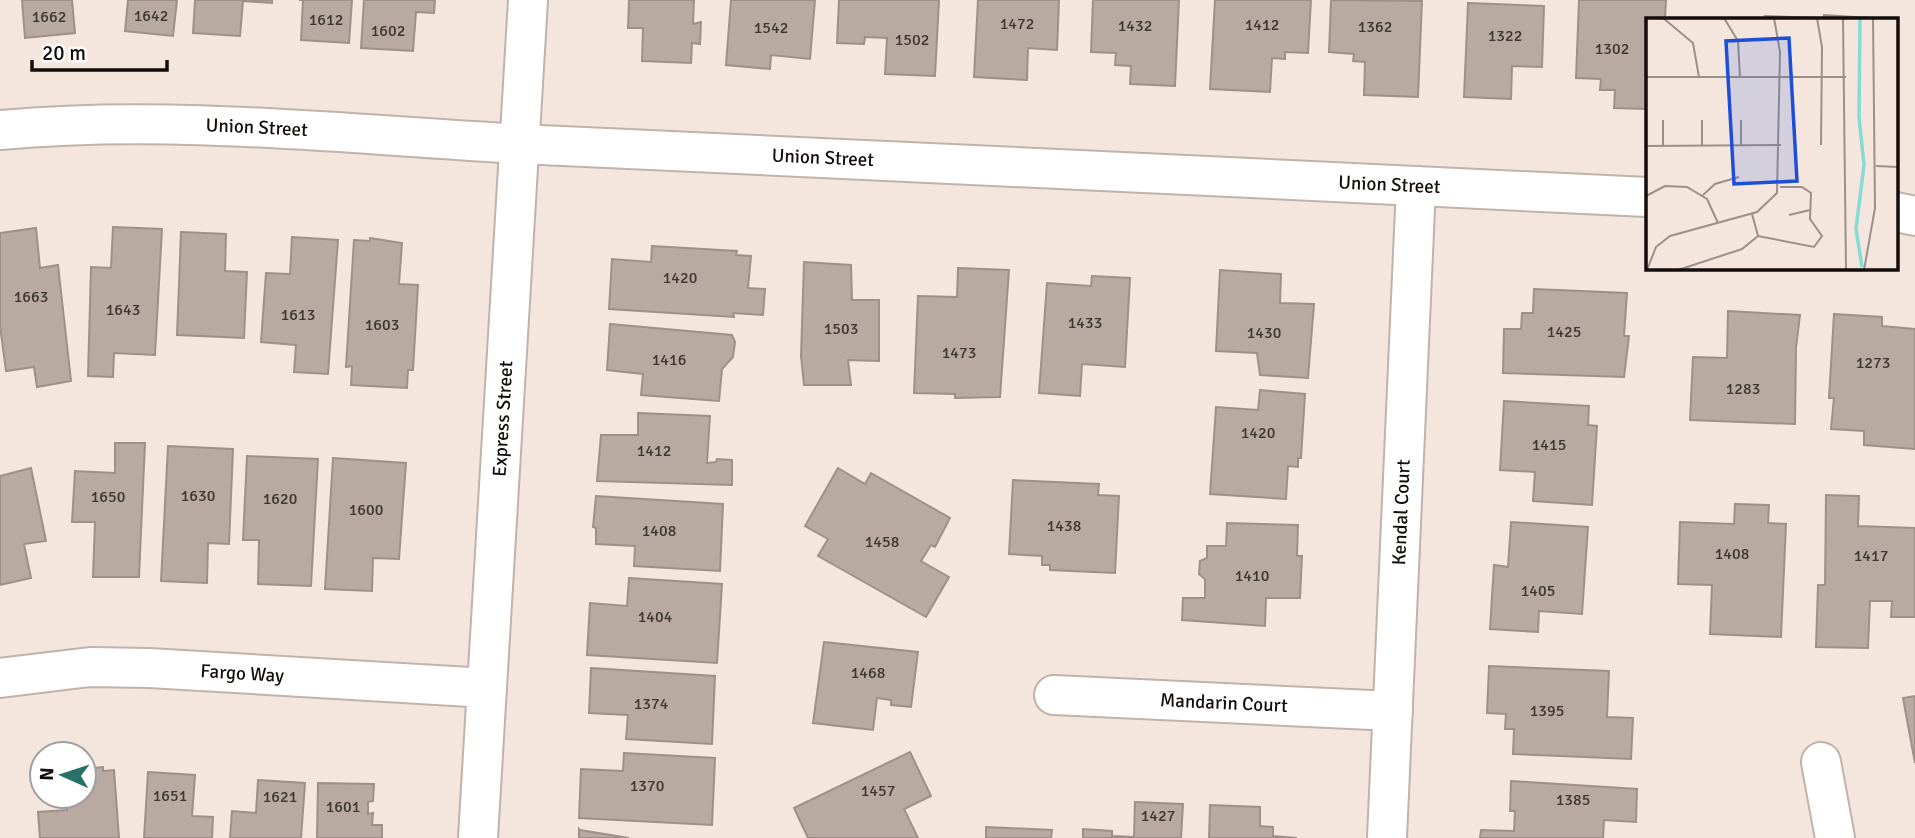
<svg xmlns="http://www.w3.org/2000/svg" width="1915" height="838" font-family="Signika,sans-serif">
<style>
.building{fill:#b8a9a1;stroke:#9e9088;stroke-width:2}
.lines{fill:none;stroke-linecap:round;stroke-linejoin:round}
.minor-casing{stroke:#c1b2aa;stroke-width:42}
.minor{stroke:#fff;stroke-width:38}
.labels{text-anchor:middle;dominant-baseline:central;stroke-width:5;stroke-linejoin:round;paint-order:stroke}
.number-label{font-size:16px;fill:#3c3530}
.street-label{font-size:19px;fill:#130e0b;stroke:#fff}
.inset-river{fill:none;stroke:#86dcd5;stroke-width:3.5}
.inset-road{fill:none;stroke:#9b9089;stroke-width:2}
.view{fill:#1d4ed8;fill-opacity:0.15;stroke:#1d4ed8;stroke-width:3.5}
.inset-edge{fill:none;stroke:#130e0b;stroke-width:3.5}
</style>
<rect width="100%" height="100%" fill="#f5e6dd"/>
<g class="building">
<path d="M22,0h50l3,33 -50,5z"/>
<path d="M128,0h49l-4,36 -48,-5z"/>
<path d="M195,0h77v3l-29,-2 -3,35 -47,-3z"/>
<path d="M299,0h53l-3,43 -48,-3 2,-40z"/>
<path d="M364,0h71l-1,13 -18,-1 -3,39 -52,-3z"/>
<path d="M629,0h65l-1,24 8,-2 -1,22 -8,-1 -1,20 -49,-2 1,-33h-15z"/>
<path d="M731,0h84l-5,59 -39,-4 -1,14 -44,-4z"/>
<path d="M839,0h100l-4,76 -50,-2 2,-36 -22,-1 -1,7 -27,-1z"/>
<path d="M978,0h81l-2,50 -29,-2 -1,32 -53,-3z"/>
<path d="M1093,0h86l-4,86 -45,-2 1,-18 -16,-1 1,-12 -25,-1z"/>
<path d="M1215,0h96l-3,53 -23,-1v7l-13,-1 -2,34 -60,-3z"/>
<path d="M1331,0l91,1 -4,96 -54,-2 1,-33 -12,-1 1,-7 -25,-2z"/>
<path d="M1579,0h87l-1,19h-18v90l-33,-1 1,-18h-15l1,-11 -25,-1z"/>
<path d="M1468,3l76,3 -2,61 -30,-1 -1,33 -47,-2z"/>
<path d="M1824,15l62,4h-151h31l-1,-3 59,2z"/>
<path d="M113,227l49,2 -7,126 -41,-2 -1,24 -25,-1 3,-109 20,1z"/>
<path d="M36,228l4,40 18,-3 13,116 -34,6 -3,-20 -28,4 -6,-45v-93z"/>
<path d="M181,232l45,2 -1,37 22,1 -3,66 -67,-3z"/>
<path d="M292,237l46,3 -10,134 -34,-2 2,-27 -35,-3 5,-69 24,1z"/>
<path d="M370,238l32,5 -3,41 19,1 -5,85h-5l-1,18 -56,-3 1,-19 -6,1 8,-127 16,1z"/>
<path d="M652,246l85,5 -1,4 15,1 -3,32 17,1 -2,26 -30,-2 1,4 -125,-8 3,-50 39,3z"/>
<path d="M804,262l47,3 1,35h27v61l-31,-1 3,25h-47l-3,-29z"/>
<path d="M958,268l51,2 -9,127 -45,1v-4l-41,-1 4,-97 39,1z"/>
<path d="M1220,270l61,4 -1,29 34,1 -6,74 -48,-3 -3,-22 -41,-2z"/>
<path d="M1092,276l38,2 -5,89 -43,-3 -2,32 -41,-3 8,-110 44,3z"/>
<path d="M1534,289l93,4 -3,43h5l-5,41 -121,-4 1,-44h17l1,-16h11z"/>
<path d="M1728,311l72,4 -4,33 -1,76 -105,-4 3,-63 34,1z"/>
<path d="M1834,314l48,3v9l33,3v120l-51,-4v-14l-33,-2 3,-31h-5z"/>
<path d="M610,324l122,11 3,7 -2,15 -11,12 -3,32 -78,-6 2,-21 -36,-4z"/>
<path d="M1260,390l45,4 -4,64h-3v9l-10,-1 -2,33 -76,-5 6,-87 42,3z"/>
<path d="M1504,401l85,5 -1,19 9,1 -5,79 -59,-4 2,-29 -35,-2z"/>
<path d="M638,413l72,3 -3,47 9,-1 1,-3 15,1v25l-135,-4 4,-46h37z"/>
<path d="M115,443h30l-6,134h-46l2,-55h-23l3,-51 40,2z"/>
<path d="M168,446l65,3 -4,95 -21,-1 -1,40 -46,-2z"/>
<path d="M247,456l71,3 -7,127 -53,-2 1,-44h-16z"/>
<path d="M333,458l73,5 -7,96 -26,-1 -1,33 -47,-2z"/>
<path d="M31,468l15,73 -22,3 7,34 -31,7v-109z"/>
<path d="M838,468l27,16 6,-11 79,45 -15,29 -4,-2 -10,16 28,16 -23,40 -108,-61 10,-17 -23,-13z"/>
<path d="M1013,480l86,4 -1,11 21,1 -4,77 -65,-3v-5h-8v-9l-33,-2z"/>
<path d="M1826,495l33,1 -1,30 57,2v89h-24l1,-16h-22l-2,47 -52,-1 2,-62h7z"/>
<path d="M596,496l127,8 -3,67 -86,-5 1,-20 -39,-2v-16l-3,-1z"/>
<path d="M1735,504l34,1 -1,18 18,1 -5,113 -71,-3 2,-49 -34,-1 2,-62 54,2z"/>
<path d="M1511,522l77,5 -6,87 -43,-3 -1,21 -48,-3 4,-64 14,2z"/>
<path d="M1227,523l71,2 -1,31h5l-2,42h-34l-1,28 -83,-6 1,-22h22v-19l-6,-5 1,-13 7,-3v-12h19z"/>
<path d="M629,578l93,6 -5,79 -130,-8 3,-52 37,3z"/>
<path d="M824,642l94,10 -7,55 -20,-2v-5l-14,-2 -4,32 -60,-7z"/>
<path d="M1489,666l120,5 -2,46 26,1 -2,41 -118,-5 1,-25h-9l1,-15 -19,-1z"/>
<path d="M591,668l124,8 -3,68 -86,-5 2,-24 -39,-2z"/>
<path d="M1915,696v67l-12,-65z"/>
<path d="M910,752l21,44 -27,13 14,29h-110l-14,-30z"/>
<path d="M624,753l91,5 -3,67 -133,-7 2,-49 42,2z"/>
<path d="M103,767v4l11,-1 5,68h-79l-2,-26 29,-2 -1,-14h18v-27z"/>
<path d="M148,772l47,3 -3,41 21,1 -1,21h-68z"/>
<path d="M258,780l47,3 -4,55h-71l2,-27 24,2z"/>
<path d="M1511,781l126,8 -1,33 -32,-2 -1,18h-123l1,-8 33,1 1,-20h-5z"/>
<path d="M318,783l56,1 -1,17 -5,1v12l5,-1 -1,12h10v13h-65z"/>
<path d="M1135,802l48,2 -2,34h-98v-9l29,2v5l22,1z"/>
<path d="M1210,805l50,2v19l13,1v9l24,2h-88z"/>
<path d="M986,827l66,3 -1,8h-65z"/>
<path d="M579,829l1,1 49,8h-50z"/>
</g>
<g class="lines">
<defs>
<g id="minor">
<path id="s1" d="M0,130c187,-17 375,8 563,16 361,16 723,34 1084,51"/>
<path d="M1896,212l19,4"/>
<path id="s2" d="M0,678l90,-11 59,1 338,20"/>
<path id="s3" d="M1054,695l339,16"/>
<path d="M1821,762l14,76"/>
<path id="s4" d="M478,838l50,-838"/>
<path id="s5" d="M1387,838l29,-652"/>
</g>
</defs>
<use href="#minor" class="minor-casing"/>
<use href="#minor" class="minor"/>
</g>
<g class="labels">
<g class="number-label">
<text x="151" y="16">1642</text>
<text x="49" y="17">1662</text>
<text x="326" y="20">1612</text>
<text x="1017" y="24">1472</text>
<text x="1262" y="25">1412</text>
<text x="1135" y="26">1432</text>
<text x="1375" y="27">1362</text>
<text x="771" y="28">1542</text>
<text x="388" y="31">1602</text>
<text x="1505" y="36">1322</text>
<text x="912" y="40">1502</text>
<text x="1612" y="49">1302</text>
<text x="680" y="278">1420</text>
<text x="31" y="297">1663</text>
<text x="123" y="310">1643</text>
<text x="298" y="315">1613</text>
<text x="1085" y="323">1433</text>
<text x="382" y="325">1603</text>
<text x="841" y="329">1503</text>
<text x="1564" y="332">1425</text>
<text x="1264" y="333">1430</text>
<text x="959" y="353">1473</text>
<text x="669" y="360">1416</text>
<text x="1873" y="363">1273</text>
<text x="1743" y="389">1283</text>
<text x="1258" y="433">1420</text>
<text x="1549" y="445">1415</text>
<text x="654" y="451">1412</text>
<text x="198" y="496">1630</text>
<text x="108" y="497">1650</text>
<text x="280" y="499">1620</text>
<text x="366" y="510">1600</text>
<text x="1064" y="526">1438</text>
<text x="659" y="531">1408</text>
<text x="882" y="542">1458</text>
<text x="1732" y="554">1408</text>
<text x="1871" y="556">1417</text>
<text x="1252" y="576">1410</text>
<text x="1538" y="591">1405</text>
<text x="655" y="617">1404</text>
<text x="868" y="673">1468</text>
<text x="651" y="704">1374</text>
<text x="1547" y="711">1395</text>
<text x="647" y="786">1370</text>
<text x="878" y="791">1457</text>
<text x="170" y="796">1651</text>
<text x="280" y="797">1621</text>
<text x="1573" y="800">1385</text>
<text x="343" y="807">1601</text>
<text x="1158" y="816">1427</text>
</g>
<g class="street-label">
<text stroke="none"><textPath href="#s1" startOffset="257">Union Street</textPath></text>
<text stroke="none"><textPath href="#s1" startOffset="824">Union Street</textPath></text>
<text stroke="none"><textPath href="#s1" startOffset="1391">Union Street</textPath></text>
<text stroke="none"><textPath href="#s4" startOffset="420">Express Street</textPath></text>
<text stroke="none"><textPath href="#s5" startOffset="326">Kendal Court</textPath></text>
<text stroke="none"><textPath href="#s2" startOffset="243">Fargo Way</textPath></text>
<text stroke="none"><textPath href="#s3" startOffset="170">Mandarin Court</textPath></text>
</g>
</g>
<g transform="translate(1646 18)">
<rect width="252" height="252" fill="#f5e6dd"/>
<path class="inset-river" d="M214,0l-1,99 5,48 -8,64 6,38"/>
<path class="inset-road" d="M17,0l30,25 6,34M78,0l14,23 2,36M171,0l5,29 -1,98M197,0l3,252M0,59h200M17,102v25M56,102v25M95,102v25M0,128l135,-1M230,148l22,1M57,177l12,-11 24,-7M0,178l19,-10 22,1 20,12 11,24M106,196l6,22M143,197l21,-5M1,252l9,-23 14,-11 87,-24 20,-19 3,-141 -6,-34M32,252l64,-21 16,-13 56,11 8,-11 -12,-17 1,-26 -9,-6h-22M218,252l11,-62 -2,-190"/>
<path class="view" d="M143,20l8,143 -63,3 -8,-143z"/>
<rect width="252" height="252" class="inset-edge"/>
</g>
<g transform="translate(63 775) rotate(273)"><circle r="33" fill="#ffffff" stroke="#a19f9d" stroke-width="2"/>
<path d="M0-5L12 26L0 18L-12 26Z" fill="#27706b"/>
<text y="-10" font-size="19" font-weight="bold" text-anchor="middle" fill="#130e0b">N</text>
</g>
<path d="M32 60v10h135v-10" fill="none" stroke="#130e0b" stroke-width="3.5"/>
<text x="42" y="60" font-size="21" fill="#130e0b" stroke="#ffffff" stroke-width="5" paint-order="stroke">20 m</text>
</svg>
